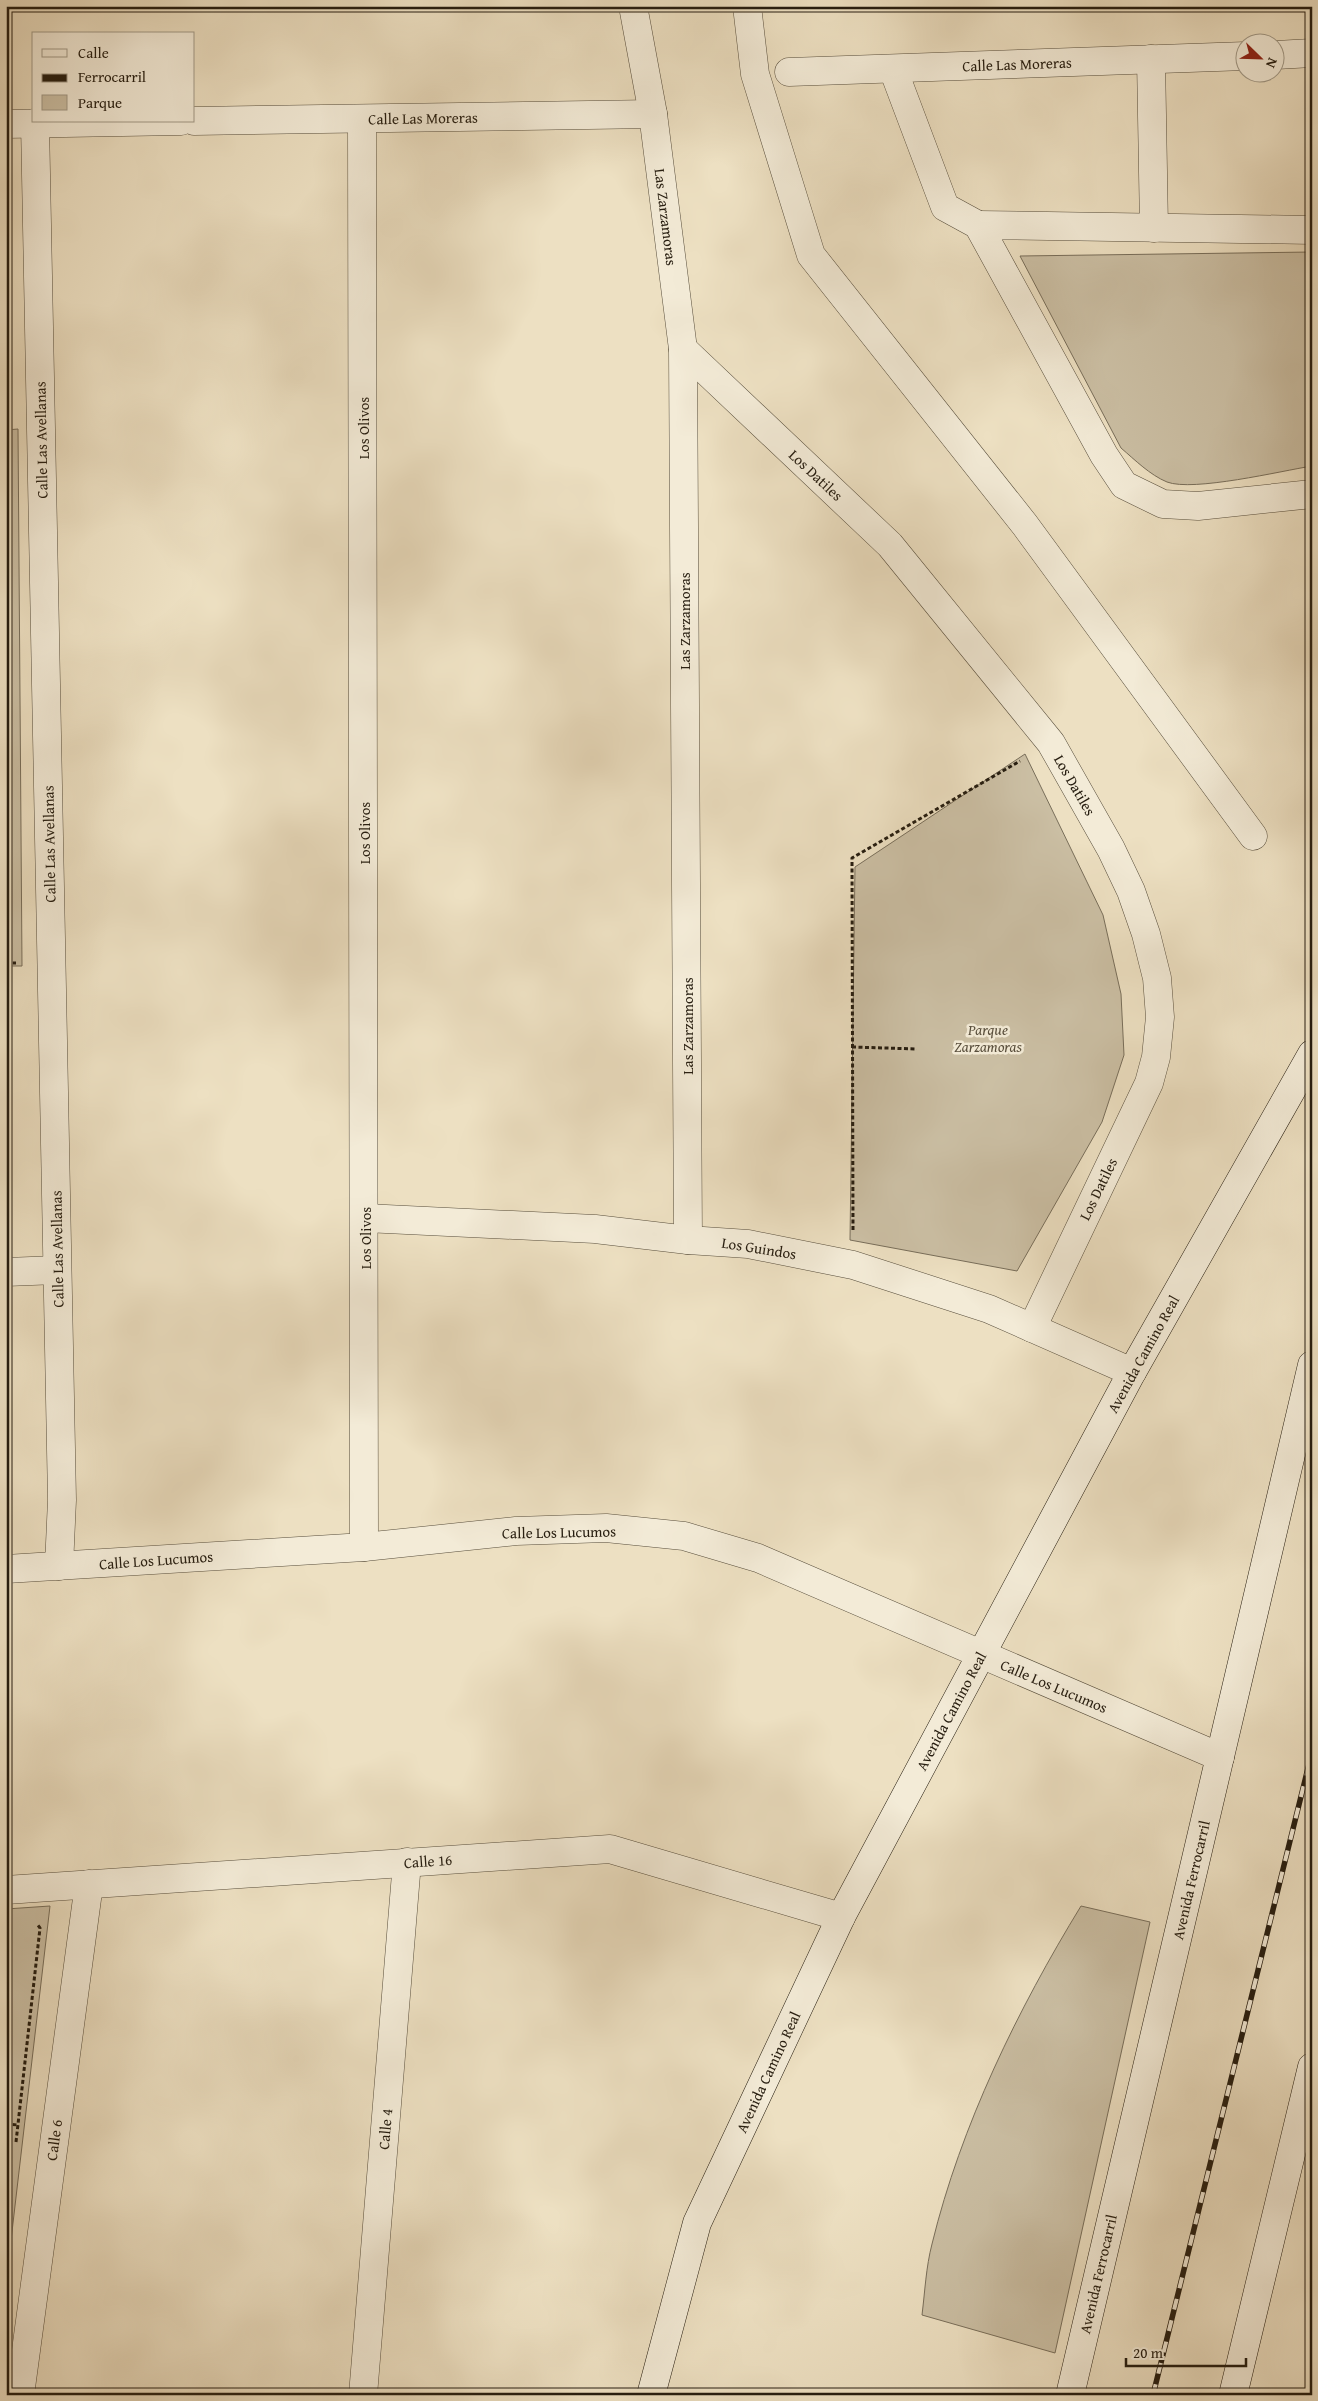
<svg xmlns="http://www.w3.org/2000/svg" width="1318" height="2401" font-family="'Gentium Book Plus',serif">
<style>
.green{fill:#cbbfa4;stroke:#786e5a}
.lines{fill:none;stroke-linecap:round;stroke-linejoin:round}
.street-casing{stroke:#584e3c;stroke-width:29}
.secondary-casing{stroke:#261d10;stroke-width:29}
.path{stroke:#261d10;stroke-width:3;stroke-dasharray:4 2.5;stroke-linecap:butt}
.street{stroke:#f3ebd7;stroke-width:28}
.secondary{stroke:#f3ebd7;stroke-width:28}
.rail-casing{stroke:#261d10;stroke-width:5.5}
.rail{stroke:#f3ebd7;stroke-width:4;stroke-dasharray:11;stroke-linecap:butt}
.labels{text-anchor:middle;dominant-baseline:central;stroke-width:5;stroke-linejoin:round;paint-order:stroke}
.street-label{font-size:15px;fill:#261d10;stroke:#f3ebd7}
.park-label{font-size:15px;font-style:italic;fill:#584e3c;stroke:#f3ebd7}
</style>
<rect width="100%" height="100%" fill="#ede0c2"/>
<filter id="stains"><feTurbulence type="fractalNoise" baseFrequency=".004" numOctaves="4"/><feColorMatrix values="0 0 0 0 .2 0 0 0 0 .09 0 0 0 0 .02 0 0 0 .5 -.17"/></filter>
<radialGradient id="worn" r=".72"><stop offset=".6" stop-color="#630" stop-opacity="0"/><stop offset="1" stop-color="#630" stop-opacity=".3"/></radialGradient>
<g class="green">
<path d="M1312,252v214c-31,5 -119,26 -145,16 -17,-7 -32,-22 -46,-34l-101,-192z"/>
<path d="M18,429l4,537h-16v-536z"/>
<path d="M1025,754l78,161 18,79 3,61 -22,67 -85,149 -167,-31 5,-373z"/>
<path d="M50,1906l-44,377v-374z"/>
<path d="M1081,1906l69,16 -95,431 -133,-38c3,-24 4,-48 10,-71 29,-119 86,-235 149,-338z"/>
</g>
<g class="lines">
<defs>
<g id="street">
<path d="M633,6l20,108 30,235 5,891"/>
<path d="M747,6l8,68 56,181 214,270 228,311"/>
<path d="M1276,55l36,-2"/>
<path d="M1151,59l3,169"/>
<path d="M893,69l52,138 33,18"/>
<path d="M789,72l457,-16"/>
<path d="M362,119l2,1428"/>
<path d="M194,121l459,-7"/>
<path d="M35,123l27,1377 -3,66"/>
<path d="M6,124l175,-3"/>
<path d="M1312,230l-334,-5 126,230 20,30 39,19 35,2 114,-12"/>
<path d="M683,349l207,196 161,198 60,106 20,42 15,43 11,44 3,39 -4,40 -7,26 -117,245"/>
<path d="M365,1218l230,11 93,11 60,4 105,21 136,44 143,63"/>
<path d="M6,1272l51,-2"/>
<path d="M6,1569l358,-22 152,-16 90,-3 78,8 74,22 462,199"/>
<path d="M6,1890l604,-41 231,68"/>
<path d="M20,2395l69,-511"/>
<path d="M363,2395l44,-533"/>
</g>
<g id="secondary">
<path d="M651,2395l46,-172 144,-306 291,-545 180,-318"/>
<path d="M1070,2395l242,-1030"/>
<path d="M1233,2395l79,-328"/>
</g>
</defs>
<use href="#street" class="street-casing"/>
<use href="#secondary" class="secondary-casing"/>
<g class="path">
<path d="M6,963h10"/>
<path d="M852,1047l65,2"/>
<path d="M853,1230l-1,-372 168,-97"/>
<path d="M6,2124l12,1"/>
<path d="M16,2142l24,-214 -3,-4"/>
</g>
<use href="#street" class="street"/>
<use href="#secondary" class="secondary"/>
<defs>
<path id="rail" d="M1153,2395l159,-643"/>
</defs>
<use href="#rail" class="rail-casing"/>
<use href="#rail" class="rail"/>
</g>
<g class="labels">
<g class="street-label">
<text transform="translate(1017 64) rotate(-2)">Calle Las Moreras</text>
<text transform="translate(423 118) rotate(-1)">Calle Las Moreras</text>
<text transform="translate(666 217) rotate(83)">Las Zarzamoras</text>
<text transform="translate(363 428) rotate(-90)">Los Olivos</text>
<text transform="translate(41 440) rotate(-91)">Calle Las Avellanas</text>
<text transform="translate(816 475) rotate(43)">Los Datiles</text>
<text transform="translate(684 621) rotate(-90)">Las Zarzamoras</text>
<text transform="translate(1075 785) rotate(60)">Los Datiles</text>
<text transform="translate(364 833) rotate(-90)">Los Olivos</text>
<text transform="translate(49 844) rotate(-91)">Calle Las Avellanas</text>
<text transform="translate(687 1026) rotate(-90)">Las Zarzamoras</text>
<text transform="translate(1098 1189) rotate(-64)">Los Datiles</text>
<text transform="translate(365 1238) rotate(-90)">Los Olivos</text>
<text transform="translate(759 1248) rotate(9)">Los Guindos</text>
<text transform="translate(57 1249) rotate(-91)">Calle Las Avellanas</text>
<text transform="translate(1143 1354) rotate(-61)">Avenida Camino Real</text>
<text transform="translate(559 1532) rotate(-1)">Calle Los Lucumos</text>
<text transform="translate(156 1560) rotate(-4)">Calle Los Lucumos</text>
<text transform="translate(1054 1686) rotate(23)">Calle Los Lucumos</text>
<text transform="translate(951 1711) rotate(-62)">Avenida Camino Real</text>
<text transform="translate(428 1861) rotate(-4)">Calle 16</text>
<text transform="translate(1191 1880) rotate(-77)">Avenida Ferrocarril</text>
<text transform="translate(768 2072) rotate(-65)">Avenida Camino Real</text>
<text transform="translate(385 2129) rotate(-85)">Calle 4</text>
<text transform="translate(54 2140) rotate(-82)">Calle 6</text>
<text transform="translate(1098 2274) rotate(-77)">Avenida Ferrocarril</text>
</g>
<g class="park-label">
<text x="988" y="1029">Parque<tspan x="988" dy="17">Zarzamoras</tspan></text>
</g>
</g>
<rect width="1318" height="2401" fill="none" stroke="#ede0c2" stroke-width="25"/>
<rect x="8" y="8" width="1303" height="2386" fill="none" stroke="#261d10" stroke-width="2.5"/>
<rect x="12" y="12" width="1293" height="2376" fill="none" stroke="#261d10"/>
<rect x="32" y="32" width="162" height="90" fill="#f3ebd7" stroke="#a19987"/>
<rect x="42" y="49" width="25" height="8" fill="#f3ebd7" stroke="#a19987"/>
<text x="78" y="58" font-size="15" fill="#261d10">Calle</text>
<rect x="42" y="74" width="25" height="8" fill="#261d10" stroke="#a19987"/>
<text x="78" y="82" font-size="15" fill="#261d10">Ferrocarril</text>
<rect x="42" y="95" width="25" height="15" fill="#cbbfa4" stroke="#a19987"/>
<text x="78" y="108" font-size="15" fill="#261d10">Parque</text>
<g transform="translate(1260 58) rotate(113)"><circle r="24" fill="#f3ebd7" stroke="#a19987"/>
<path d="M0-4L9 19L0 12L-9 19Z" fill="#8f2418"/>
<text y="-8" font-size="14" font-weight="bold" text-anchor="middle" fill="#261d10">N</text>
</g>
<path d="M1126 2358v8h120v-8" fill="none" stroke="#261d10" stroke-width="2.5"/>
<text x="1133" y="2358" font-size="15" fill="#261d10" stroke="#f3ebd7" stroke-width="4" paint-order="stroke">20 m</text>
<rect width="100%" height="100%" filter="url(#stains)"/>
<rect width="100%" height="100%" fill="url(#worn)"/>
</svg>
